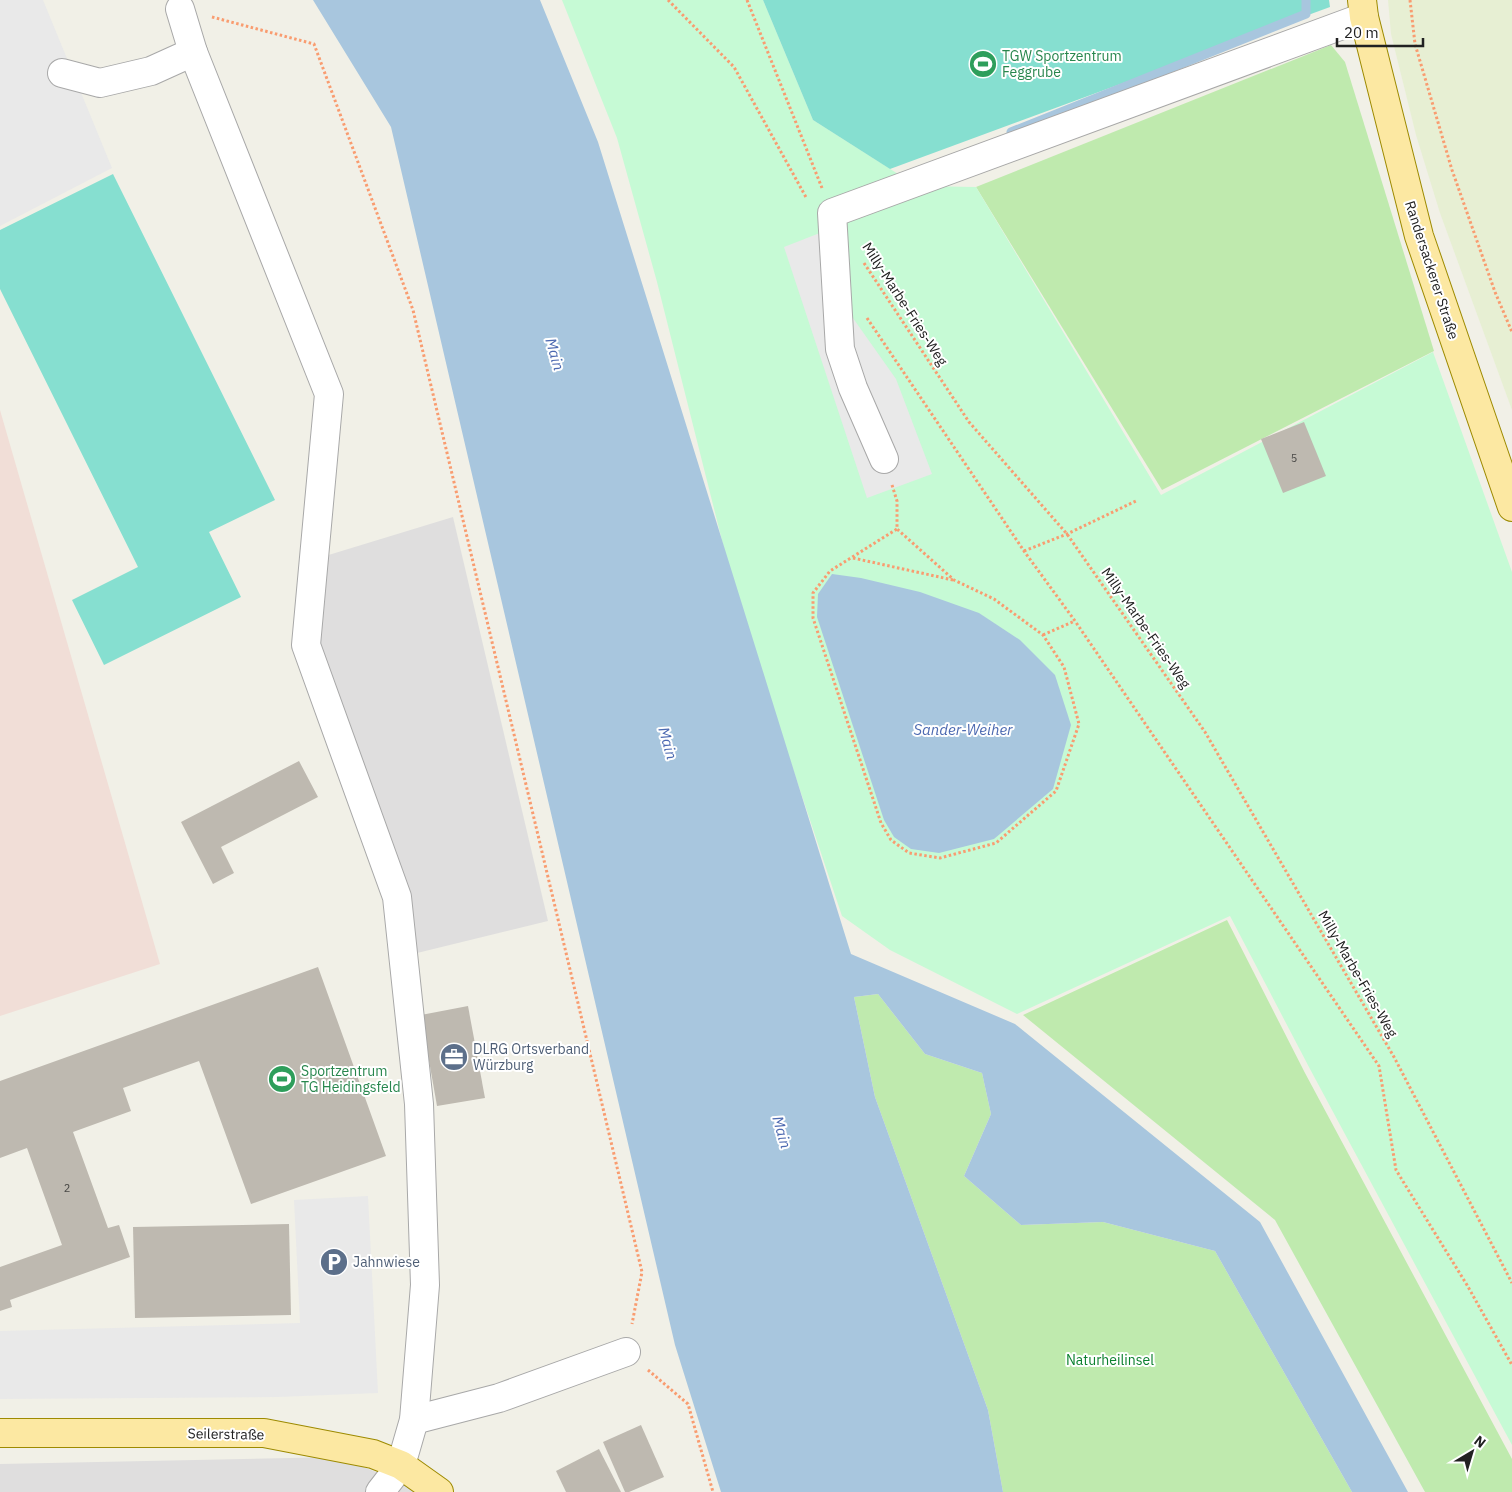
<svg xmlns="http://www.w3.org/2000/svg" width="1512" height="1492" font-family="'IBM Plex Sans',sans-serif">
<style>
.residential{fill:#dfdede}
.commercial{fill:#f1ded7}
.farmland{fill:#e7efd3}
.grass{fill:#bfeaae}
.park{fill:#c6fad5}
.pitch{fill:#86dfd0}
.parking{fill:#e9e9e9}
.water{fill:#a8c6de}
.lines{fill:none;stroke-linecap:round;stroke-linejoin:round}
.stream{stroke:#a8c6de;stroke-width:9}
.building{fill:#beb9b0}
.minor-casing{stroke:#a8a8a8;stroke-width:30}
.major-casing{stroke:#9d8a01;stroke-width:30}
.path{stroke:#f99c70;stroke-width:3;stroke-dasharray:2.5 2.5;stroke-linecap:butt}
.minor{stroke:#fff;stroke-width:28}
.major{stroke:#fce8a2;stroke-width:28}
.labels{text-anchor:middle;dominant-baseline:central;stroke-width:4;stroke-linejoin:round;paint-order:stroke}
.number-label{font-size:11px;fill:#484745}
.leisure-label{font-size:14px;fill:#27864d;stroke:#fff;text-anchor:start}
.street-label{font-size:14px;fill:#212121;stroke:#fff}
.service-label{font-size:14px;fill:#4e5e75;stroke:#fff;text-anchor:start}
.park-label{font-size:14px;fill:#0c812f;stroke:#fff}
.water-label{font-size:15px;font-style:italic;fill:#4c69b1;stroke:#fff}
</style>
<rect width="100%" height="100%" fill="#f1f0e7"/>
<g class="residential">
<path d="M453,517l95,404 -135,33 -100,-312 9,-85z"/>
<path d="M338,1457l66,26 11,9h-415v-28z"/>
</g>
<path class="commercial" d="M0,410l160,554 -160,52z"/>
<path class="farmland" d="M1388,0h124v410l-72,-197 -24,-78 -25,-101z"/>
<g class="grass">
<path d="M1331,45l14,17 89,289 -272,139 -186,-303z"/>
<path d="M1227,920l78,153 207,386v33h-87l-150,-272 -252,-205z"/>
<path d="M878,994l47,60 57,19 9,41 -27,62 57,49 82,-3 112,29 137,241h-349l-15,-82 -113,-313 -21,-100z"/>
</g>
<path class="park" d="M562,0h201l50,120 104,66 59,1 185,308 272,-143 79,220v873l-202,-376 -80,-153 -213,98 -127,-64 -48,-34 -104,-312 -81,-322 -40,-144z"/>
<g class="pitch">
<path d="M763,0h566l1,7 -440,162 -77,-49z"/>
<path d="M113,174l162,326 -66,32 32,65 -137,68 -32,-65 66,-33 -138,-278v-59z"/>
</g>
<g class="parking">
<path d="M0,0h43l69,168 -112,58z"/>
<path d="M825,231l23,80 48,68 36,95 -65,24 -83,-251z"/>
<path d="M368,1196l10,197 -100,4 -278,2v-68l300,-8 -6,-123z"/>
</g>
<g class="water">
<path d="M313,0h227l58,142 253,812 164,70 245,198 148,270h-56l-137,-241 -112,-29 -82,3 -57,-49 27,-62 -9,-41 -57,-19 -47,-60 -24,3 21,100 113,313 15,82h-282l-46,-147 -284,-1218z"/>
<path d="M832,574l29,4 59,14 59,21 41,27 35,35 16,50 -18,64 -59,50 -55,14 -28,-4 -17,-12 -10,-17 -67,-203 1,-23z"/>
</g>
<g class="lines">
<path class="stream" d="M1011,132l295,-118v-14"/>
</g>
<g class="building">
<path d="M1304,422l22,54 -43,17 -22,-54z"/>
<path d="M299,761l19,36 -97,50 13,26 -21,11 -32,-62z"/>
<path d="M318,967l68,189 -135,48 -52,-143 -76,27 8,23 -58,21 35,96 11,-3 11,32 -120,43 2,7 -12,4v-44l62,-22 -35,-97 -27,10v-77z"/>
<path d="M468,1006l17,92 -48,8 -16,-91z"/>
<path d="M289,1224l2,91 -156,3 -2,-91z"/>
<path d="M641,1425l23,52 -35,15h-4l-22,-50z"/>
<path d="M599,1449l22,43h-55l-10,-21z"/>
</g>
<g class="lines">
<defs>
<g id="minor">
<path d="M180,9l13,43 136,342 -23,251 91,252 22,207 6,181 -11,135 -13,45 -21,27"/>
<path d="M62,73l38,10 51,-12 42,-19"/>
<path d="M884,459l-31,-71 -13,-39 -8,-136 532,-196"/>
<path d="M414,1420l85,-22 127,-46"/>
</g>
<g id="major">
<path d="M1362,0l2,17 55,219 93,271"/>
<path d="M0,1433h264l109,21 28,11 38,27"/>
</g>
</defs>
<use href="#minor" class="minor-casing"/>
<use href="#major" class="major-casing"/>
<g class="path">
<path d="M668,0l66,67 73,132"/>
<path d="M747,0l75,188"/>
<path d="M1410,0l5,44 37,126 43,122 17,40"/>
<path d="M212,17l102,27 99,266 229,962 -10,52"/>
<path d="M864,263l105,159 98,112 138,198 189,325 118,226"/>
<path d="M867,318l157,233 51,70 304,445 17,104 71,115 45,80"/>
<path d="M892,485l5,16v28l-67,42 -17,22v25l68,205 10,17 18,13 31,5 56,-15 60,-52 23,-67 -15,-57 -21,-32 -49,-36 -40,-19 -57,-51"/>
<path d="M1024,551l43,-17 71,-34"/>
<path d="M853,558l100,22"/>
<path d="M1043,635l32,-14"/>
<path d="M648,1370l40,34 25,88"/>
</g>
<use href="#minor" class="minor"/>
<use href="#major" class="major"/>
</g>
<defs>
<symbol id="stadium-disc" viewBox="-11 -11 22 22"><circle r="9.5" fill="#2e9e5b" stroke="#fff"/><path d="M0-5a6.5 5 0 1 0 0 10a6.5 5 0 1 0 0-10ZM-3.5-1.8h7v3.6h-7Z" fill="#fff"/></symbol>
<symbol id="office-disc" viewBox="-11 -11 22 22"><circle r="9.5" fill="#5c6f8a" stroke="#fff"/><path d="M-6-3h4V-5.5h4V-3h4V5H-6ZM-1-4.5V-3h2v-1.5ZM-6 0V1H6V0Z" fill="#fff"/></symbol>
<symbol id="parking-disc" viewBox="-11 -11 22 22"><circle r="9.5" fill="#5c6f8a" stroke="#fff"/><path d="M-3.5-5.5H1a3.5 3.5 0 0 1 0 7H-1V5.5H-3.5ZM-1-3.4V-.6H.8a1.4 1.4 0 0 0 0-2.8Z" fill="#fff"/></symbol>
</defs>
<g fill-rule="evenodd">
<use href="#stadium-disc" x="967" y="48" width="32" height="32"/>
<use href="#office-disc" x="438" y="1041" width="32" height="32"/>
<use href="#stadium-disc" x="266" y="1063" width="32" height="32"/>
<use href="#parking-disc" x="318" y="1246" width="32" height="32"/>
</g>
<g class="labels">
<g class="number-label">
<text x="1294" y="458">5</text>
<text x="67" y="1188">2</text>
</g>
<g class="leisure-label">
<text x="1002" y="56">TGW Sportzentrum<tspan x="1002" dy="16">Feggrube</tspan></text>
<text x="301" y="1071">Sportzentrum<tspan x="301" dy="16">TG Heidingsfeld</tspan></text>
</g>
<g class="street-label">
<text transform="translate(1432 270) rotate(72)">Randersackerer Straße</text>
<text transform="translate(905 304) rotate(57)">Milly-Marbe-Fries-Weg</text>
<text transform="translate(1146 628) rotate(55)">Milly-Marbe-Fries-Weg</text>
<text transform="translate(1358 974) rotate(60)">Milly-Marbe-Fries-Weg</text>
<text transform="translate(226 1434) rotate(1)">Seilerstraße</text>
</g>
<g class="service-label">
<text x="473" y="1049">DLRG Ortsverband<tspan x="473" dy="16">Würzburg</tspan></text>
<text x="353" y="1262">Jahnwiese</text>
</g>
<g class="park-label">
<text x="1110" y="1360">Naturheilinsel</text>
</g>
<g class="water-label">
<text transform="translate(555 354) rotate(74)">Main</text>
<text x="963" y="729">Sander-Weiher</text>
<text transform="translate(668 743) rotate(74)">Main</text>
<text transform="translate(782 1132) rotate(74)">Main</text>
</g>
</g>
<g transform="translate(1472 1452) rotate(38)" stroke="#ffffff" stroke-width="4" paint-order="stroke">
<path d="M0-4L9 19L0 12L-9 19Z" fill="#212121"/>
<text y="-8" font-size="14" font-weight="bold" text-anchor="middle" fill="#212121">N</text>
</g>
<path d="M1337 38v8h86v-8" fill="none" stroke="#212121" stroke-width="2.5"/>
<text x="1344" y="38" font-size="15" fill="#212121" stroke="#ffffff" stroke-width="4" paint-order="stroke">20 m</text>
</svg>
